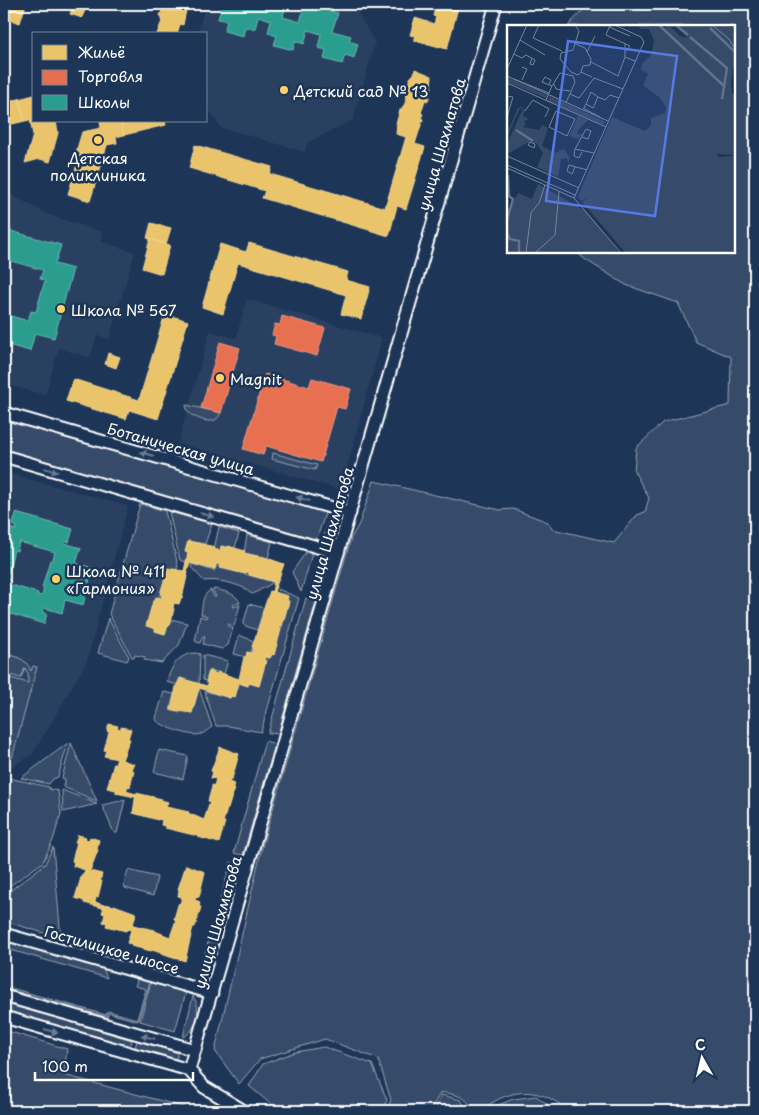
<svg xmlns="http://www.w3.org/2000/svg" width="759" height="1115" font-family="'Playpen Sans',sans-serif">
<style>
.built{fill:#2a4161}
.green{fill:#364b69;stroke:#9aa5b4}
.homes{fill:#e9c46a;stroke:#f0d697}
.shops{fill:#e76f51;stroke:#ee9a85}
.schools{fill:#2a9d8f;stroke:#6abab1;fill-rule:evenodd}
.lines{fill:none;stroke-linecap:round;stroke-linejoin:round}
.minor-casing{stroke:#fff;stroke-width:15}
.minor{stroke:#1d3557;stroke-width:11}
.oneway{fill:#6c7c92}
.poi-dot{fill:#ffd166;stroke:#1d3557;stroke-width:2}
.labels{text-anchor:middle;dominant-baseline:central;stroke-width:5;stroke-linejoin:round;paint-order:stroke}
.poi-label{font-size:15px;fill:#fff;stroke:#1d3557;text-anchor:start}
.street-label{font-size:15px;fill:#fff;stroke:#1d3557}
.inset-river{fill:none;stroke:#617289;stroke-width:2.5}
.inset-road{fill:none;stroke:#77869a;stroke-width:1}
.view{fill:#567ae2;fill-opacity:0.15;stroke:#567ae2;stroke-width:2.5}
.inset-edge{fill:none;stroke:#fff;stroke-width:2.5}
</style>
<rect width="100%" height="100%" fill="#1d3557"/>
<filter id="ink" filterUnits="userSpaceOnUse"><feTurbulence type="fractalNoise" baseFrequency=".02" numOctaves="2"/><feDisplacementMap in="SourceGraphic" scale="10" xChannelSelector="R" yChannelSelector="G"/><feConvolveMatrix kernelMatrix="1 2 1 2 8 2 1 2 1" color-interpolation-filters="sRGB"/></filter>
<g filter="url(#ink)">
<g class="built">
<path d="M206,4h147l22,39 -22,77 -46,23 -2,9 -85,-25 -14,-22v-71h-9z"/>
<path d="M4,189l10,7 35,19 53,17v10l33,10 -26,87 -12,-4 -7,23 -31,-10 -14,47 -41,-11z"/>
<path d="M247,299l135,39 -41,152 -163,-47 32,-112 26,7z"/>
<path d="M4,472l124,34 -41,155 -54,93 -21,13 -8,-2z"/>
</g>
<g class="green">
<path d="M585,4h170v1107h-187c-20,-18 -42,-24 -67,-13 -9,4 -18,12 -29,13 -4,-16 -17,-16 -31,-19l-11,19h-44l5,-11 -13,-41 -53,-20 -65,20 -21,25 -24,-33 47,-204 89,-309 8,-14 15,-43 126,29 13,-1 35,13 4,7 62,14 23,-28 8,-3 4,-14 -15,-27 2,-23 27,-26 67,-17 1,-48 -35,-15 -18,-39 -52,-18 -40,-25 -11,-9h158v-225h-165l16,-17z"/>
<path d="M186,405l35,8c-2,3 -3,6 -6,7 -8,4 -24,-4 -28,-9z"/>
<path d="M4,419l322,92 -10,30 -312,-90z"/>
<path d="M273,453l44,12 -2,5 -43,-11z"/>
<path d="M140,504l25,7 13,55 -2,5 -8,-2 -9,29 -3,-1 -1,34 10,3 6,-15 16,4 -8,22 -17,18 -18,-3 1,-3 -10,-2 -1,3 -2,-1 -23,-43z"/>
<path d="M169,512l43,12 -7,20 -17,-3v12l-2,9 -6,-2z"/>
<path d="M331,513l6,2c4,12 -3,27 -15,28z"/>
<path d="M219,527l20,6 -4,15 -13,-2 -2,5 -6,-2z"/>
<path d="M247,535l25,7 -4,16 -24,-5z"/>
<path d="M306,552l6,2 -11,38 -9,-20z"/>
<path d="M192,564l22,7 2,-5 58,16 -21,12c-5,-1 -5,-4 -9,-6 -11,-5 -28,-9 -40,-7l-13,-14z"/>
<path d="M278,589l21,9 -38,134 -33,-6h-12l-11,-33v-2l25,7 1,-2 4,1 4,-14 9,3 1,-3 10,3 8,-29 3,1 2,-4h2l15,-52 -12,-9z"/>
<path d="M211,590l3,7h2l-3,-7 1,-1c9,2 23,4 26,14l-6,1 -1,3 7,-2 -6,21 -6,-2v2l5,2 -5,17 -6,4 -19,-5 2,-8h-2l-3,7 -5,-2 5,-25 6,2 1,-2 -6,-2c2,-9 0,-19 10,-24z"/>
<path d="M306,598l10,3 -38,133 -10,-1z"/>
<path d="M249,604l15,4 -7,22 -14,-5z"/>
<path d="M108,618l21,39 -2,4 -29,-8z"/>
<path d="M239,635l15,6 -3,12 -4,-1 -1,5 -12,-3z"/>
<path d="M196,653l4,1 -1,30 -19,-6 -2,7 -11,-3c4,-16 11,-28 29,-29z"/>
<path d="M9,655c11,2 18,6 22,16l2,-5 4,1 -25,91 -4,-1 1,-5 -5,3v-10l1,1v4l7,-9 -8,-3v-62l24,7v-10l-3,-5 -4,10 -17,-5v-17z"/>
<path d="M203,655l25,6 -4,13 -15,-4 -3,11 -3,-1z"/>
<path d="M199,688l13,39c-4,2 -7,6 -11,7 -8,4 -37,-7 -44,-13l-1,-3 8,-26 10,2 -4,16 10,3 1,-3 11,3z"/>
<path d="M265,741l10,3 -32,111 -9,-2z"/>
<path d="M68,743l-10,34 -5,2 -4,5 -28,-6z"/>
<path d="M71,743l26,58 -34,-14 2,-8 -3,-1z"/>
<path d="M159,750l29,6 -5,23 -29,-7z"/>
<path d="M4,777l45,10v2l9,2 3,23 -8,26 -10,22 -39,28z"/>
<path d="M62,790l35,14 -34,8z"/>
<path d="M125,800l-8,33h-3l-12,-28z"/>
<path d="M53,847l8,91 -57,-17v-28l4,-1 37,-28z"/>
<path d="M231,862l9,3 -30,105 -9,-3z"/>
<path d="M128,870l29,7 -4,19 -28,-8 -1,-3z"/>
<path d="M4,940l99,28 4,10 -103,-30z"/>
<path d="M138,978l12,4 -12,39 -29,-8 -2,4 -103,-29v-2l102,29 2,-4 29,8 9,-30 -11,-3z"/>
<path d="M151,982l35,10 -11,39 -35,-10z"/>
<path d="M193,996c9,12 4,35 -10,41z"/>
<path d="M4,1003l128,37 -2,7 -126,-37z"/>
<path d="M4,1030l63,19 -3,26 135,36h-195z"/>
<path d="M137,1041l38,11 2,1v5l-4,1 -38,-11z"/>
<path d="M324,1047l48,17 15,36 -5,11h-103l-30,-25 14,-22 32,-12z"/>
<path d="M442,1095l19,5 7,11h-34z"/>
<path d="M536,1096l21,15h-73l29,-12z"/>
</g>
<g class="homes">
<path d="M4,4h22l-6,19 -16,-5z"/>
<path d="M74,4l12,3 -4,11 -12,-4z"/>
<path d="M164,4l23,1 -4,20 -3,-1 -3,10h-20l5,-13v-5h-2z"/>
<path d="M436,4h23l-12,45 -33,-9 1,-4 -5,-1 5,-17 19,6 2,-7 -3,-1z"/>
<path d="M415,69l17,7 -1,10 1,1 -4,14 -3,-1 -4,13 2,1 -2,4 2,1 -8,25 10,3 -19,62 -9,-3 -8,30 -127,-38 3,-7 -76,-23 6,-23 77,22 -2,7 115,34 21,-71 -10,-3 1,-10h-1l4,-14h1l2,-4h1l3,-9 -1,-1 1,-4h-2l5,-14 4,-4z"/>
<path d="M34,95v26h22l2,12 -8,29 -10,-3 -15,4 8,-28 -3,-15 -5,1 -6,-22z"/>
<path d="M19,99l6,22 -21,5v-24z"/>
<path d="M100,121h21l3,14 -8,2 1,6 -10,2 -4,15 -27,-8 6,-20 19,-4z"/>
<path d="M121,121h44l1,4 -42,10z"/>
<path d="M80,154l23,6 -13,41 -22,-7z"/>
<path d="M151,223l20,5 -5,16 -19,-6z"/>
<path d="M150,239l20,6 -8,29 -20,-6z"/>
<path d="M249,243l99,29 -2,8 24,7 -9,32 -20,-5 5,-19 -108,-32 -15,51 -21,-7 18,-63 26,8z"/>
<path d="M165,314l23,7 -30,98 -29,-9 -3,9 -60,-18 7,-22 66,21z"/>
<path d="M108,353l12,4 -4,11 -11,-4z"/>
<path d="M188,541l27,6 -1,2 6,2 1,-5 7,2v-2l17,5 -1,2 17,4v-1l23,8 -10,28h-2l2,-10 -25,-7v-2l-3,-1 -1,2 -25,-6 1,-3 -5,-1 -1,5h-4l-21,-6 -3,9 -3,-1 4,-18 -3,-1z"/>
<path d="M168,568l20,4 -6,26h-1l-2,6 -5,-1 -1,5 1,1 -4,16h-2l-3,9 -10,-3 1,-2 -10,-3 7,-25h2l1,-4 5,1 1,-3 -2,-1z"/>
<path d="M270,591l18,5 -1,5h2l-7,25h-2l-1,3h2l-7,26 -2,-1 -2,4 -5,-1 -1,4h2l-7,25 -10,-3 -1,3 -9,-3 -4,14 -4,-1 -1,2 -31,-10 -7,25 -21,-3 5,-23 4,-9 27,8 1,-3h-2l3,-12 8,3 1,-2 21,7 5,-22h2l1,-5 5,1 2,-6h-2l11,-33h-1l2,-6z"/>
<path d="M109,724l9,2 -1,2 4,1v-2l10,2 -3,10h2l-8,21 12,4 -2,6 2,1 -4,16 -2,-1 -2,5 10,3 -1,3 -19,-4v-3l-9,-2 7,-25 1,1 2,-5 -13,-3 2,-5 -2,-1 5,-18 -2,-1z"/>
<path d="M220,747l19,7 -7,25h-2l-1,3 5,2 -2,5h2l-6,20h-1l-4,13h2l-6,21 -21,-6v-1l-33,-8v-2l-4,-1 1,-5 -4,-1v1l-25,-7 3,-20 26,6 -1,1 7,2 -2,5 23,5 -1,1 16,7 6,-18 -2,-1 4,-14v-2l2,1 2,-7 -5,-1 2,-6 -2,-1z"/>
<path d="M78,835l8,2 -1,2 4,1 1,-3 9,3 -2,9 1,1 -8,21 12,3 -2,7h2l-4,16h-2l-1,5 9,3 -1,3 -19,-5v-2l-9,-3 7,-24h2l1,-4 -12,-4 1,-4 -2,-1 5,-19h-2z"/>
<path d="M186,865l19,7 -6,25h-3l-1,3 5,2 -1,5h2l-6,20h-2l-8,34 -33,-11 -1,1 -20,-5 1,-2 -5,-1 4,-13 -4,-1 -1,2 -20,-5 1,-3 -4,-1 2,-8 -3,-1 3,-9 9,2v-1l22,8 -3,12 22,5v1l15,6 6,-17 -2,-1 4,-14 1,-2 1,1 2,-7 -4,-1 1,-6 -1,-1z"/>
</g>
<g class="shops">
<path d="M282,316l43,12 -8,28 -43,-12 2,-8 -4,-1 3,-11 5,1z"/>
<path d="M220,342l20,6 -19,65 -20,-5z"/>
<path d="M265,374l44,13 3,-9 39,11 -6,20 -8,-2 -16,55 -55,-16 -3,9 -20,-6z"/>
</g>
<g class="schools">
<path d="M232,4l19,4 1,-4h34l-3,13 17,5 5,-18 33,9 -6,18 19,5 -2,5 9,3 -4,14 -9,-3 -3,9 -18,-5 2,-9 -8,-2 3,-14 -13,-4 -4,14 -9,-3 -2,9 -19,-5 3,-9 -9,-3 3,-13 -13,-4 -3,14 -10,-3 -2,9 -19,-5 3,-10 -9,-2 4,-14 9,2z"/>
<path d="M4,229l57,16 -6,19 18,5 -19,69 -19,-5 -5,18 -26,-7v-30l24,7 3,-10 5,1 9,-32 -5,-1 3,-9 -39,-11z"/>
<path d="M16,513l57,16 -4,13 -4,-1 -1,2 17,5 -5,15 17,5 -10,37 -18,-5 -3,13 -18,-5 -2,4 5,2 -3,10 -40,-12v-86l12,4 1,-3 -4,-2zM19,542l36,10 -3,9 -2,-1 -8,28h2l-2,8 -5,-1 1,-2 -27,-8v2l-4,-1 2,-8 -2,-1 7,-27 3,1z"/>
</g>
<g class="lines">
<defs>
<g id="minor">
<path d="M4,413l346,100"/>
<path d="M4,456l334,97"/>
<path d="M4,934l208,59"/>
<path d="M4,996l191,54"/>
<path d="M4,1017l185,53"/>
<path d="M189,1070l307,-1066"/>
<path d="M189,1070l15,17 40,24"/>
</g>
</defs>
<use href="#minor" class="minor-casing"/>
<use href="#minor" class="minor"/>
</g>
<defs><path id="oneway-solid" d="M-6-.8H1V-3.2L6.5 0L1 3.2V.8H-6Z" transform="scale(1.25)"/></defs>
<g class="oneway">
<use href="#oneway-solid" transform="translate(147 454) rotate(-164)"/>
<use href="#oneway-solid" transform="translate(51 470) rotate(16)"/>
<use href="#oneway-solid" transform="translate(303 499) rotate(-164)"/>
<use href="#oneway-solid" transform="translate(207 515) rotate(16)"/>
<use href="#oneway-solid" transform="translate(51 1031) rotate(16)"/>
<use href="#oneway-solid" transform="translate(148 1037) rotate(-165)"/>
</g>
</g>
<g class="poi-dot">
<circle cx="284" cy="90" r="5"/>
<circle cx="98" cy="140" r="5"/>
<circle cx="61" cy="309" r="5"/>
<circle cx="220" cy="378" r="5"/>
<circle cx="56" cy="579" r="5"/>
</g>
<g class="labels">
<g class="poi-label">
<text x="294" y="90">Детский сад № 13</text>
<text x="98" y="157" text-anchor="middle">Детская<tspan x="98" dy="17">поликлиника</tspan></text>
<text x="71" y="309">Школа № 567</text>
<text x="230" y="378">Magnit</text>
<text x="66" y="570">Школа № 411<tspan x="66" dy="17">«Гармония»</tspan></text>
</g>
<g class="street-label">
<text transform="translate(441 144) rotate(-74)">улица Шахматова</text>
<text transform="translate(181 448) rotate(16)">Ботаническая улица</text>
<text transform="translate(329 533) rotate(-74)">улица Шахматова</text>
<text transform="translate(217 922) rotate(-74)">улица Шахматова</text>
<text transform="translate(112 949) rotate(16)">Гостилицкое шоссе</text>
</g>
</g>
<g transform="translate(507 25)">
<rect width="228" height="228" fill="#1d3557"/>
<path d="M130,0l28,3 4,-3 11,11 8,2 -14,-13h60v39l-3,17 1,12 2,1v61l-17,-1 1,3 16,-1v96h-109l-43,-50 6,-4 -7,3 -3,-5 34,-79 33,14 6,-6v-7l14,-5 1,-6 -6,-9 -17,-13 5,-11 -7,-4 1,-6 10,-10 2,-14 -5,-11h-8zM0,52l40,18 -1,3 -39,-16zM43,71l56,26 -1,3v-3l-2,3 -55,-24zM15,82l2,3 2,-3 -3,9 6,3 -5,2 2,3 -3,3 16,3 3,-5 6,3 -6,18 13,7 9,-4 6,9 -2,5 -1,-5 -6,1 -3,18 -21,-10 6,-14 -6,-9 -6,-3 -24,13v-10l16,-35 -3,-1 -13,29v-4l11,-25zM71,91l10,4 -10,10 -1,4h6l-5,5 -9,-3zM31,159l49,28 32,40 -110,1 -2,-45h3l8,-15 14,6z" fill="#364b69"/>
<path class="inset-river" d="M152,0l66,62M169,0l12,10M203,3l25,24M183,12l37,31 -5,31M9,105l17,11M0,195l6,-21 -4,-3 -1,-21M0,208l3,6 9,2v12"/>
<path class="inset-road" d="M32,0l-6,13 29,13M68,0l4,6 -6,19 -12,3 -1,6 11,13 7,3 3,-3M103,0l-4,10 24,11 -4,5M205,0l17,14 6,10M102,2l21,9M13,15l25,15M67,18l11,5 6,11 -1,6 -7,1 -2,6 11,5M118,19v13l10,4M80,27l8,-16M7,29l8,4 4,-3 9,5 -2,5 -3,-1 2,-6M84,37l27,14 7,-19M0,44l20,-44M0,51l101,45M7,54l35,14M15,55l5,-11 -5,-2M0,58l99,44M47,59l2,5 14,2M45,61l8,-13 13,3 2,6 -5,12M0,71l6,1 -6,20M39,75l6,-14 -10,-4 3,-5 6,3 -2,4M59,77l4,-8 9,4 15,-20 29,11M79,79l5,-12 7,5M76,83l17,9M77,83l2,-4 7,4 5,-11 7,3 5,-5 9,3M18,86l8,-11 16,9 -4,8M49,86l19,8 -8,17 -18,-9zM75,112l6,2 3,-8 -5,-2 -11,20 19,4M23,117l5,2 -1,4 -6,-3zM68,124l-1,7 5,2 3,-6M0,131l72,32M0,140l68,30M68,142l-3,7 -5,-3 2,-6 18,5M0,143l67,30 47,55M67,173l70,-156 -3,-5 -26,-12M19,228l5,-40 8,-10 6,-18M28,228l20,-18 4,-43"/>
<path class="view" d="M61,16l109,15 -22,160 -109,-15z"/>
<rect width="228" height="228" class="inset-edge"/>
</g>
<rect width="759" height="1115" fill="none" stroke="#1d3557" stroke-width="20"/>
<rect x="10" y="10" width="739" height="1095" fill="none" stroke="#fff" stroke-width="2" filter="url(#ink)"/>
<rect x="32" y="32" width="175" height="90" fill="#1d3557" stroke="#77869a"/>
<rect x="42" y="45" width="25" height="15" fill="#e9c46a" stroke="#77869a"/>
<text x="78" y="58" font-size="15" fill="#ffffff">Жильё</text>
<rect x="42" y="70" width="25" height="15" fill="#e76f51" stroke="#77869a"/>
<text x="78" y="82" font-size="15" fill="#ffffff">Торговля</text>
<rect x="42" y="95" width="25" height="15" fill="#2a9d8f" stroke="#77869a"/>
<text x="78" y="108" font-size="15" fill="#ffffff">Школы</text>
<g transform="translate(702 1058) rotate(352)" stroke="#1d3557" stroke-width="4" paint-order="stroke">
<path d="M0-4L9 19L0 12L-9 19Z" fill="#ffffff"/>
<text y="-8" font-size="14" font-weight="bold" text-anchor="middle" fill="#ffffff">С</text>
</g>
<path d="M35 1072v8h158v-8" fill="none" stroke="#ffffff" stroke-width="2.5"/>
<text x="42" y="1072" font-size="15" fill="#ffffff" stroke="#1d3557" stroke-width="4" paint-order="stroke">100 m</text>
</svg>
